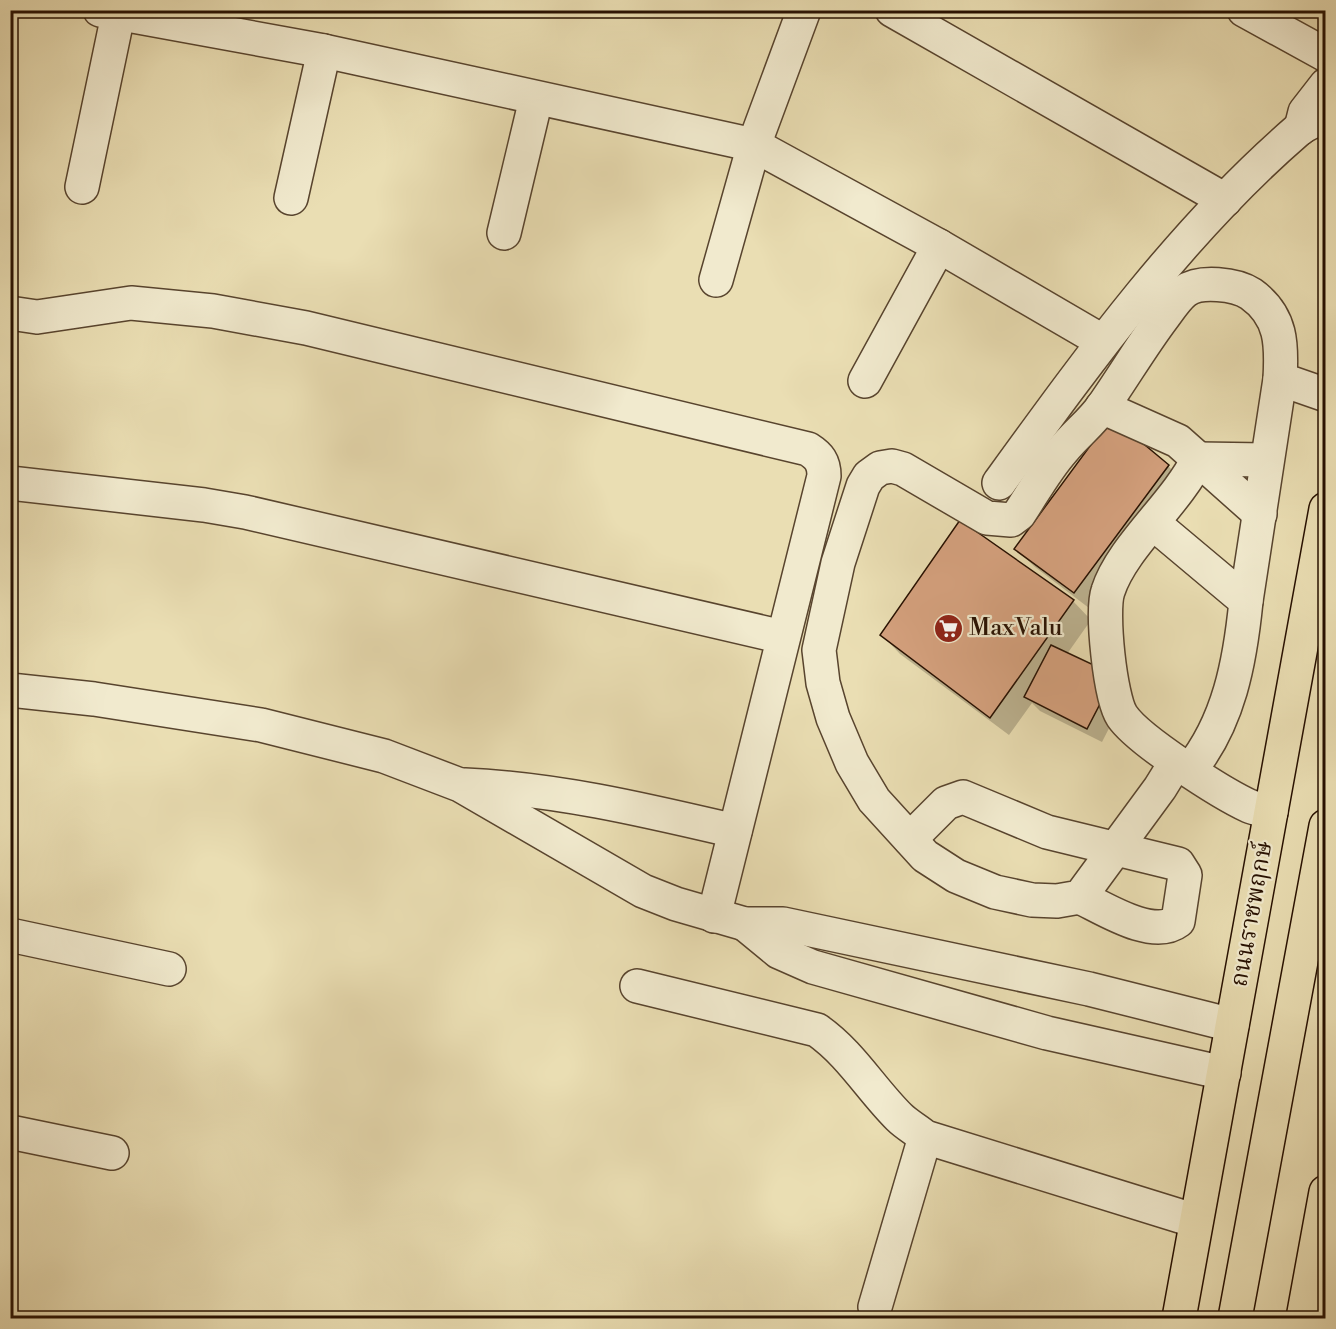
<svg xmlns="http://www.w3.org/2000/svg" width="1336" height="1329" font-family="'Libre Bodoni','Noto Serif Thai',serif">
<style>
.shadow{fill:#0003}
.building{fill:#d5a17e;stroke:#271001;stroke-width:1.5}
.lines{fill:none;stroke-linecap:round;stroke-linejoin:round}
.minor-casing{stroke:#58442e;stroke-width:36}
.major-casing{stroke:#271001;stroke-width:36}
.minor{stroke:#f1eace;stroke-width:33}
.major{stroke:#eadeb3;stroke-width:33}
.labels{text-anchor:middle;dominant-baseline:central;stroke-width:4.5;stroke-linejoin:round;paint-order:stroke}
.poi-label{font-size:24px;fill:#271001;stroke:#f1eace;text-anchor:start}
.street-label{font-size:24px;fill:#271001;stroke:#f1eace}
</style>
<rect width="100%" height="100%" fill="#eadeb3"/>
<filter id="stains"><feTurbulence type="fractalNoise" baseFrequency=".00333" numOctaves="4"/><feColorMatrix values="0 0 0 0 .2 0 0 0 0 .09 0 0 0 0 .02 0 0 0 .5 -.17"/></filter>
<radialGradient id="worn" r=".72"><stop offset=".6" stop-color="#630" stop-opacity="0"/><stop offset="1" stop-color="#630" stop-opacity=".3"/></radialGradient>
<g class="shadow">
<path d="M1168,466l19,18 -94,127 -58,-44 -19,-18z"/>
<path d="M1073,601l18,19 -24,34 61,37 -26,51 -62,-31 -8,-8 -23,32 -109,-81 -18,-19z"/>
</g>
<g class="building">
<path d="M1104,427l30,9 35,29 -95,128 -60,-44z"/>
<path d="M960,520l114,80 -84,118 -110,-83z"/>
<path d="M1051,645l64,30 -28,54 -63,-32z"/>
</g>
<g class="lines">
<defs>
<g id="minor">
<path d="M100,10l224,41 430,94 185,101 163,95"/>
<path d="M892,10l333,190"/>
<path d="M1244,10l82,45"/>
<path d="M1301,128l4,-16 21,-27"/>
<path d="M82,187l37,-177"/>
<path d="M291,198l33,-147"/>
<path d="M504,233l32,-134"/>
<path d="M716,280l38,-135 50,-135"/>
<path d="M10,313l27,4 94,-14 82,8 93,17 502,121c11,7 16,13 16,27l-110,440"/>
<path d="M865,381l74,-135"/>
<path d="M1102,407l76,34 82,73"/>
<path d="M1198,459c-22,45 -76,88 -90,132 -7,20 2,107 14,125 16,24 99,77 127,90 7,3 15,4 22,6"/>
<path d="M1198,459l68,1"/>
<path d="M10,483l194,22 41,7 538,125"/>
<path d="M999,483c90,-124 182,-252 299,-353 8,-7 19,-9 28,-16"/>
<path d="M1153,523l93,78c-6,61 -17,121 -56,169"/>
<path d="M1246,601l34,-222"/>
<path d="M10,690l84,9 167,26 123,31 76,29 183,106 33,13 69,20h38l306,65 143,36"/>
<path d="M1176,762l-16,26 -80,109 -23,4 -25,-1 -37,-8 -39,-16 -31,-20 -51,-56 -22,-37 -19,-45 -10,-35 -4,-33 19,-87 25,-77 6,-10 11,-8 12,-2 11,3 84,49 24,2 8,-6c14,-21 27,-45 44,-64 12,-15 29,-28 40,-44 21,-30 39,-61 61,-90 6,-8 13,-19 21,-25 15,-11 51,-7 66,3 31,22 31,51 29,85l46,16"/>
<path d="M465,785c92,4 180,25 270,46"/>
<path d="M910,839l36,-36 17,-6 84,35 131,32 7,11 -7,46c-25,19 -73,-12 -98,-24"/>
<path d="M745,924l34,28 34,15 234,66 177,40"/>
<path d="M10,935l159,34"/>
<path d="M637,986l180,44c34,24 53,58 82,87 8,8 18,13 26,20l271,84"/>
<path d="M10,1132l102,21"/>
<path d="M875,1307l50,-170"/>
</g>
<g id="major">
<path d="M1179,1318l147,-809"/>
<path d="M1235,1318l91,-492"/>
<path d="M1303,1318l23,-126"/>
</g>
</defs>
<use href="#minor" class="minor-casing"/>
<use href="#major" class="major-casing"/>
<use href="#minor" class="minor"/>
<use href="#major" class="major"/>
</g>
<defs>
<symbol id="supermarket-disc" viewBox="-11 -11 22 22"><circle r="9.5" fill="#8f2418" stroke="#f1eace"/><path d="M-6-5.5h2.5l.6 2H6L4.5 2H-2.5L-4.4-4H-6ZM-1.5 3.2a1.3 1.3 0 1 0 .1 0ZM3 3.2a1.3 1.3 0 1 0 .1 0Z" fill="#fff"/></symbol>
</defs>
<g fill-rule="evenodd">
<use href="#supermarket-disc" x="932" y="612" width="33" height="33"/>
</g>
<g class="labels">
<g class="poi-label">
<text x="969" y="628">MaxValu</text>
</g>
<g class="street-label">
<text transform="translate(1252 914) rotate(-80)">ถนนราชพฤกษ์</text>
</g>
</g>
<rect width="1336" height="1329" fill="none" stroke="#eadeb3" stroke-width="36"/>
<rect x="12" y="12" width="1312" height="1305" fill="none" stroke="#271001" stroke-width="3"/>
<rect x="18" y="18" width="1300" height="1293" fill="none" stroke="#271001" stroke-width="1.5"/>
<rect width="100%" height="100%" filter="url(#stains)"/>
<rect width="100%" height="100%" fill="url(#worn)"/>
</svg>
